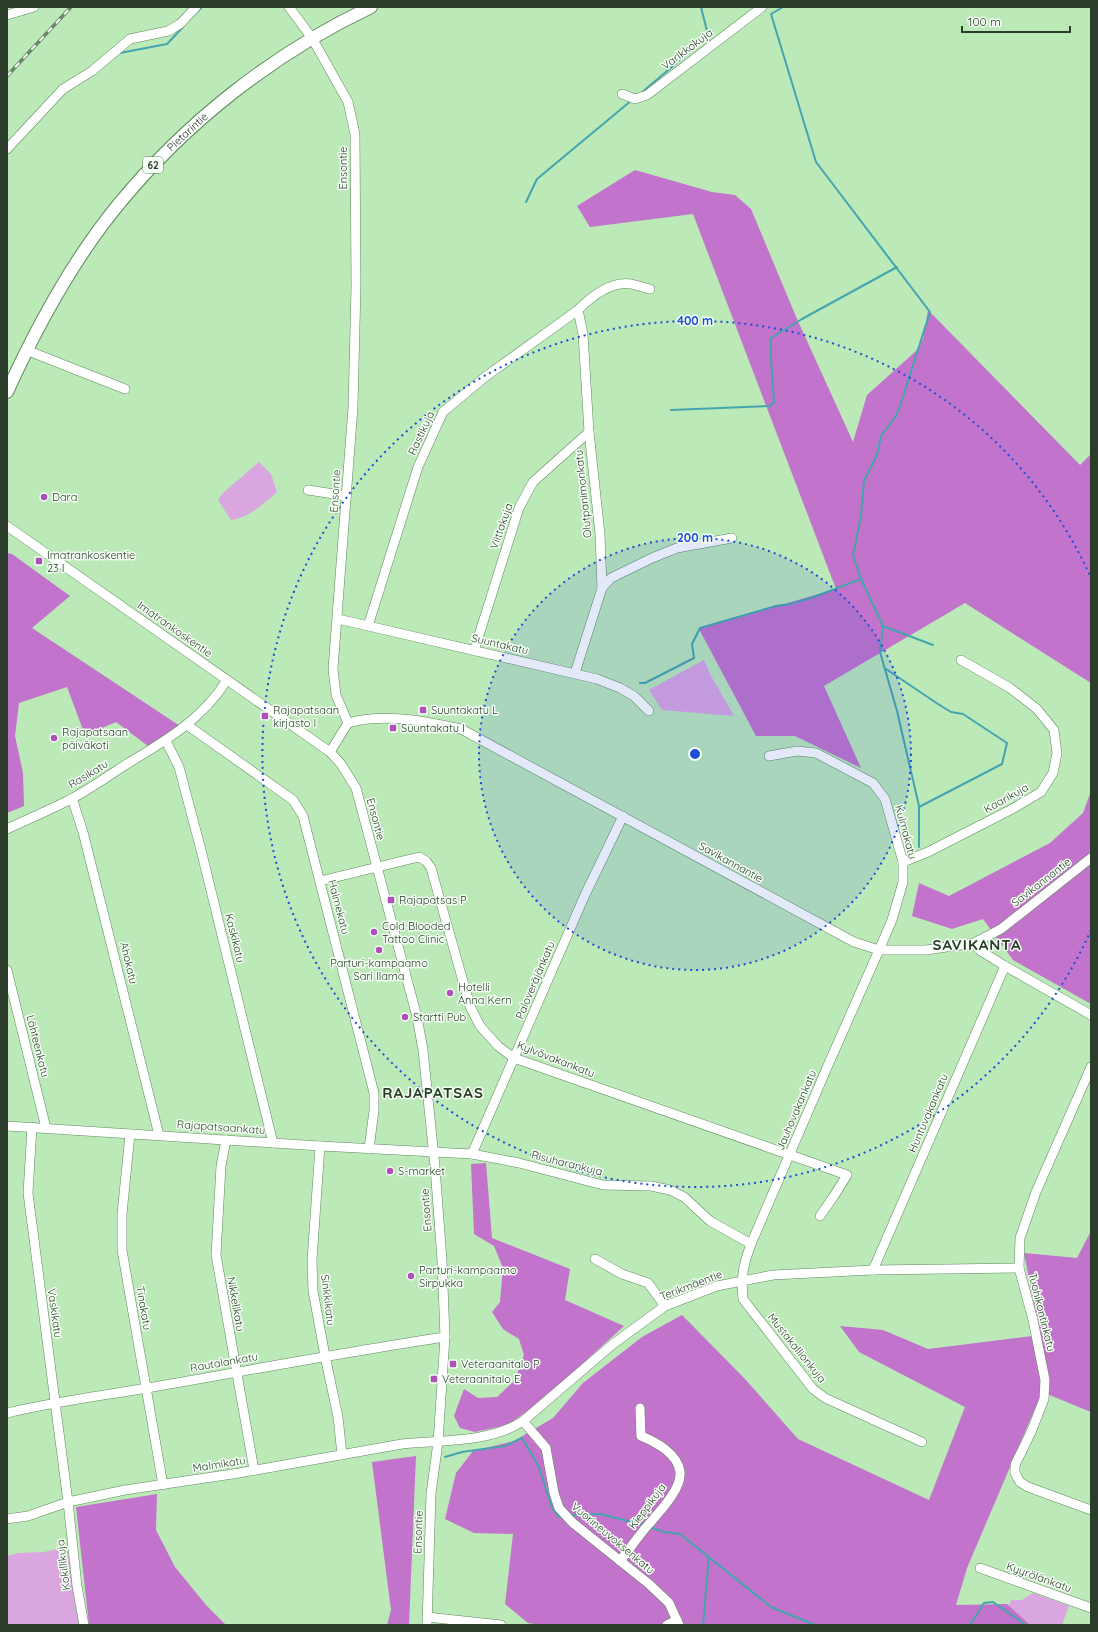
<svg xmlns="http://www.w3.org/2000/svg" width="1098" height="1632" font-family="Quicksand,sans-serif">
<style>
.green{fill:#daa6df}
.forest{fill:#c273cb}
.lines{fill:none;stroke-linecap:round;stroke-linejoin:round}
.stream{stroke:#45a5ae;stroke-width:2}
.minor-casing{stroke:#5f8a5d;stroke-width:10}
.major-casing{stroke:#5f8a5d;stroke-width:14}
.minor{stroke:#fff;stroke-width:9}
.major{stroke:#fff;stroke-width:12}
.rail-casing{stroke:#6a8868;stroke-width:3.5}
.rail{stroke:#f5fff5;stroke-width:2;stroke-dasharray:6;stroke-linecap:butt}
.ring{fill:none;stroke:#1d4ed8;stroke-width:2;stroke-dasharray:2 4}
.poi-dot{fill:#af50ba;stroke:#f5fff5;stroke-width:1.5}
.labels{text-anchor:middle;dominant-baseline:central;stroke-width:3;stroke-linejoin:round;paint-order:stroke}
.shield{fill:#f5fff5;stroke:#687767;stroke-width:1}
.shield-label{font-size:10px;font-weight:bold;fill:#2b3d2a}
.street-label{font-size:11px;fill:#2b3d2a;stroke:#f5fff5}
.poi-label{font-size:11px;fill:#2b3d2a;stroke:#f5fff5;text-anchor:start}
.district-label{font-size:15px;font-weight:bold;letter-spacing:1px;fill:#2b3d2a;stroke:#f5fff5}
.centre{fill:#1d4ed8;stroke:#f5fff5;stroke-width:2}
.ring-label{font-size:12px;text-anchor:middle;font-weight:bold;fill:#1d4ed8;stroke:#f5fff5;stroke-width:3;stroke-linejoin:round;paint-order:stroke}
</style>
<rect width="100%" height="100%" fill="#bbe9b8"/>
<g class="green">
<path d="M259,462l12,12 6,18c-15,13 -27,25 -46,28l-13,-20 5,-7z"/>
<path d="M704,660l7,16 23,40 -72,-6 -13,-20z"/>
<path d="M67,1547l12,78h-72v-69l11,-3 26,-1z"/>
<path d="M1033,1593l36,13 -7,19h-36l-20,-14 5,-11h11z"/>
</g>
<g class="forest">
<path d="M635,170l77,22 23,3 16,14 46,110 56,123 14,-47 49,-44 7,-12 5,-29 152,155 11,-11v229l-126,-80 -141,83 37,82 -66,-32h-39l-57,-107 137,-40 -143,-375 -103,13 -13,-21z"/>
<path d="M7,553l5,1 58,42 -38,32 148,98 -32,20 -32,-24 -31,13 -18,-48 -48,16 -4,33 8,37 1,33 -17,7z"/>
<path d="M1091,791v213l-78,-44 -30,-41 -31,10 -40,-13 7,-33 30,13 101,-53 33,-30z"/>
<path d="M486,1163l6,75 78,31 -5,31 59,26 -86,78 -31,21 -32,7 -15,-4 -6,-12 10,-27 14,9 19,-1 18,-17 9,-25 -5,-16 -16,-10 -11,-17 8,-10 3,-34 -9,-22 -20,-12 -3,-70z"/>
<path d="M1091,1231v181l-49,-20 -75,176 -11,37 51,-1 23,21h-491l-11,-2 -23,-19 8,-70 -39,-1 -29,-14 11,-46 17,-22 41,-10 39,-23 30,-35 59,-46 40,-22 63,64 53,60 131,61 36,-93 -106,-55 -19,-26 43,4 45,19 112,-14 -16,-82 53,5z"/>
<path d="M416,1456l-7,169h-22l4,-15 -19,-148z"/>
<path d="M157,1494l-1,36 19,37 31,38 20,20h-137l-13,-118z"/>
</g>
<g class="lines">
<g class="stream">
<path d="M783,7l-12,7 45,148 114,150 -30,94 -4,10 -15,20 -4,19 -13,26 -3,35 -8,39 8,24 22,47 -3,26 17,59 22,95v41"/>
<path d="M198,11l4,-4"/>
<path d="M120,53l47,-9 16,-17"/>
<path d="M640,94l67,-57 1,-2 -7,-28"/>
<path d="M526,202l11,-23 95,-79"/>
<path d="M671,410l99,-4 4,-4 -3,-43v-21l31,-19 95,-52"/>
<path d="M883,626l50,19"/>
<path d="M886,669l52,35 13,8 12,2 44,29 -5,21 -83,43"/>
<path d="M640,683h5l49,-25 -2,-14 8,-16 76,-22 14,-2 24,-7 47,-18"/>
<path d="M445,1457l17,-5 43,-6 17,-8 17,29 13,41 7,9 3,-1"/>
<path d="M570,1515l30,-1 44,11"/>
<path d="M650,1527l14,5 16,2 91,73 44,18"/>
<path d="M703,1625l6,-69"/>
<path d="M970,1625l14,-22 9,-1 33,23"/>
</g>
<defs>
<g id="minor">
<path d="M289,7l23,31 36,64 7,32 1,152 -3,121 -20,262 3,26 12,28"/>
<path d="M7,15l27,-8"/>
<path d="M622,94l13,5 12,-4 115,-88"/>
<path d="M7,149l56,-60 29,-18 38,-32 38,-8 12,-7 16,-17"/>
<path d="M26,350l99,39"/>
<path d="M308,490l39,6"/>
<path d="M7,526l323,226 11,12 15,24 61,229 6,33 12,117 7,93 3,77 -7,105 -7,52 -4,131"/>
<path d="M602,588l9,-10 41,-20 25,-10 55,-10"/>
<path d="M338,619l259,60 23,9 14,8 15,15"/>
<path d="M368,626l50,-159 25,-55 42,-35 93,-67c13,-13 33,-29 53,-26 6,1 13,4 19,5"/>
<path d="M474,651l45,-143 14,-26 56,-50"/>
<path d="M575,673l27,-85 -2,-54 -11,-102 -6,-98 -5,-24"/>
<path d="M348,723c37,-10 77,-2 113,6l393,213 25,8h47l48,-7 27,-14 90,-71"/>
<path d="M187,725l106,75 10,16 71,277v17l-5,39"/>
<path d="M166,741l13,26 22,83 72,293"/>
<path d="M330,752l18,-29"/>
<path d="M769,756l28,-5 19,2 57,30 12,16 18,63v20l-11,38 -13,30 -50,113 -78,181c-8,22 -10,32 -8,55l70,90 12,9 97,44"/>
<path d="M72,798l11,34 76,303"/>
<path d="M7,829c21,-10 43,-19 64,-30 19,-10 36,-22 54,-34 39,-23 78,-46 102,-85"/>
<path d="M903,862l25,-10 86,-44 27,-16 12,-19 4,-20 -3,-23 -17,-21 -27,-21 -49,-28"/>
<path d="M320,881l99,-24 7,4 5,7 39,138 10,20 18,20 16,12 333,117 -13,21 -14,20"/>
<path d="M974,943l7,8 24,15 86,49"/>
<path d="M7,970l39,158"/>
<path d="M1091,1067l-55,125 -16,46 -1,30 14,52 12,60 -1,19 -12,31 -17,35v8l5,9 8,5 63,23"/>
<path d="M7,1126l313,20 152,8 47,9 84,22 48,1 19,4 14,7 26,24 41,23"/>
<path d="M32,1127l-4,66 40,309 9,84 7,39"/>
<path d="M130,1134l-8,80v36l41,235"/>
<path d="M226,1140l-5,26 -5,89 38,215"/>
<path d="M320,1146l-8,114 1,31 12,65 13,61 4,38"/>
<path d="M472,1154l112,-257 39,-81"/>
<path d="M595,1259l27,15 26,9 17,23"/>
<path d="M873,1270l132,-304"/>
<path d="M7,1413c46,-11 93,-17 140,-25 99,-17 198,-36 298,-51"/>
<path d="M523,1421l23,27 8,45 5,15 14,15 76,61 20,19 10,22"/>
<path d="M7,1519l21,-3 40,-14 57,-12 114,-17 163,-29c38,-4 88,-1 121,-23l90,-77 52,-38 52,-20 56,-11 100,-5 146,-2"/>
<path d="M620,1561c8,-10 15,-20 23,-30 11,-14 39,-40 37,-59 -2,-18 -24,-30 -39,-36l-1,-28"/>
<path d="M980,1568l111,40"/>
<path d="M427,1617l74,8"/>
<path d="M667,1625l10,-5"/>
</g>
<g id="major">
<path id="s1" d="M7,392c30,-66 65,-131 111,-187 68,-83 156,-152 253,-198"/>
</g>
</defs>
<use href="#minor" class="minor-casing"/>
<use href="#major" class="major-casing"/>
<use href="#minor" class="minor"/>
<use href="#major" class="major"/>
<defs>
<path id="rail" d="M7,76l64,-69"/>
</defs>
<use href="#rail" class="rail-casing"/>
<use href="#rail" class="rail"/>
</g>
<circle cx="695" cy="754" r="216" fill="#1d4ed8" fill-opacity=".12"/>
<g class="ring">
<circle cx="695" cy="754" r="216"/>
<path d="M1091 930A433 433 0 1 1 1091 578"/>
</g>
<g class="poi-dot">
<circle cx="44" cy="497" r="4"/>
<rect x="35" y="557" width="8" height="8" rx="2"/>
<rect x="419" y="706" width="8" height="8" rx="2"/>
<rect x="261" y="712" width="8" height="8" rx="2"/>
<rect x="389" y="724" width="8" height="8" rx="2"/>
<circle cx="54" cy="738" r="4"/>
<rect x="387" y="896" width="8" height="8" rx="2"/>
<circle cx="374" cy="932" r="4"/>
<circle cx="379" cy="950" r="4"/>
<circle cx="450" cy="993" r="4"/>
<circle cx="405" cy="1017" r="4"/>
<circle cx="390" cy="1171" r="4"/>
<circle cx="411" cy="1276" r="4"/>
<rect x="449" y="1360" width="8" height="8" rx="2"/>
<rect x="430" y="1375" width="8" height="8" rx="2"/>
</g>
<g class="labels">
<rect class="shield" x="143" y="157" width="20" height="16" rx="3"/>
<g class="shield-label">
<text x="153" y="165">62</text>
</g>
<g class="street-label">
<text transform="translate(687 49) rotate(-37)">Varikkokuja</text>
<text stroke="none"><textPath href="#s1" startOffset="319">Pietarintie</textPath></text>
<text transform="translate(343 168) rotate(-90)">Ensontie</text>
<text transform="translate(421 433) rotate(-65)">Rastikuja</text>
<text transform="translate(335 491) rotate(-86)">Ensontie</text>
<text transform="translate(583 494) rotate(-96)">Olutpanimonkatu</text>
<text transform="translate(501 526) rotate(-71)">Viittakuja</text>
<text transform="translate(175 629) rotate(35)">Imatrankoskentie</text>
<text transform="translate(500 644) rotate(13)">Suuntakatu</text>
<text transform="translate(88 774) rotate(-31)">Rasikatu</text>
<text transform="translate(1006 798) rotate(-29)">Kaarikuja</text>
<text transform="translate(376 819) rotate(75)">Ensontie</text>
<text transform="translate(906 832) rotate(75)">Kulmakatu</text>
<text transform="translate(731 862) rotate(29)">Savikannantie</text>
<text transform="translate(1041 882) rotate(-38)">Savikannantie</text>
<text transform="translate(339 907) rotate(75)">Halmekatu</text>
<text transform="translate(235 938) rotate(76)">Kaskikatu</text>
<text transform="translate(129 963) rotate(76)">Ahokatu</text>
<text transform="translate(535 980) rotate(-67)">Paloveräjänkatu</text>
<text transform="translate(38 1046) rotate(76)">Lähteenkatu</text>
<text transform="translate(556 1059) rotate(21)">Kylvövakankatu</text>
<text transform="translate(796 1110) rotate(-67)">Jauhovakankatu</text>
<text transform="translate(928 1113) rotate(-67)">Huntuvakankatu</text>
<text transform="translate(221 1127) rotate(4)">Rajapatsaankatu</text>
<text transform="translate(567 1163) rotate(14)">Risuharankuja</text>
<text transform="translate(426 1210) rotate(-94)">Ensontie</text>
<text transform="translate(691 1285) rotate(-21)">Terikmäentie</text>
<text transform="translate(328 1300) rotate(83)">Sinkkikatu</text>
<text transform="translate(236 1304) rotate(80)">Nikkelikatu</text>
<text transform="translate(144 1308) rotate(80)">Tinakatu</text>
<text transform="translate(1042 1312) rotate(76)">Tuohikontinkatu</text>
<text transform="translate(55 1313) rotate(82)">Vaskikatu</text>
<text transform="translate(797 1348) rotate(51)">Mustakallionkuja</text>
<text transform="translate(224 1362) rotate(-10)">Rautalankatu</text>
<text transform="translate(219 1464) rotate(-9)">Malmikatu</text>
<text transform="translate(647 1506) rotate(-53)">Kieppikuja</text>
<text transform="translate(418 1532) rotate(-88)">Ensontie</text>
<text transform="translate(613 1538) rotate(40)">Vuorineuvoksenkatu</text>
<text transform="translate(63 1565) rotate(-97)">Kokillikuja</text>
<text transform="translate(1039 1577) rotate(20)">Kyyrölänkatu</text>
</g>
<g class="poi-label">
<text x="52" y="497">Dara</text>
<text x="47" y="555">Imatrankoskentie<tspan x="47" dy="13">23 I</tspan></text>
<text x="273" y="710">Rajapatsaan<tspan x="273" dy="13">kirjasto I</tspan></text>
<text x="431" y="710">Suuntakatu L</text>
<text x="401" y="728">Suuntakatu I</text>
<text x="62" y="732">Rajapatsaan<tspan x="62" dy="13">päiväkoti</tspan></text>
<text x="399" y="900">Rajapatsas P</text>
<text x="382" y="926">Cold Blooded<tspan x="382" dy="13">Tattoo Clinic</tspan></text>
<text x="379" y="963" text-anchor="middle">Parturi-kampaamo<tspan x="379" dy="13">Sari Ilama</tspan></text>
<text x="458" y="987">Hotelli<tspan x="458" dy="13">Anna Kern</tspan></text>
<text x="413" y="1017">Startti Pub</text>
<text x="398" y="1171">S-market</text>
<text x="419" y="1270">Parturi-kampaamo<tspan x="419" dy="13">Sirpukka</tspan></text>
<text x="461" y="1364">Veteraanitalo P</text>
<text x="442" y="1379">Veteraanitalo E</text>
</g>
<g class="district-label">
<text x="977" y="944">SAVIKANTA</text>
<text x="433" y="1092">RAJAPATSAS</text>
</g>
</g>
<circle cx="695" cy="754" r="6" class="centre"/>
<g class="ring-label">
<text x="695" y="325">400 m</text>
<text x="695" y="542">200 m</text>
</g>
<rect width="1098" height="1632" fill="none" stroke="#2b3d2a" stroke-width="16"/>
<path d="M962 26v6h108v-6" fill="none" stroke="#2b3d2a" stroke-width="2"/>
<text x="968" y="26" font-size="12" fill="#2b3d2a" stroke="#f5fff5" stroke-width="3" paint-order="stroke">100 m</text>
</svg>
